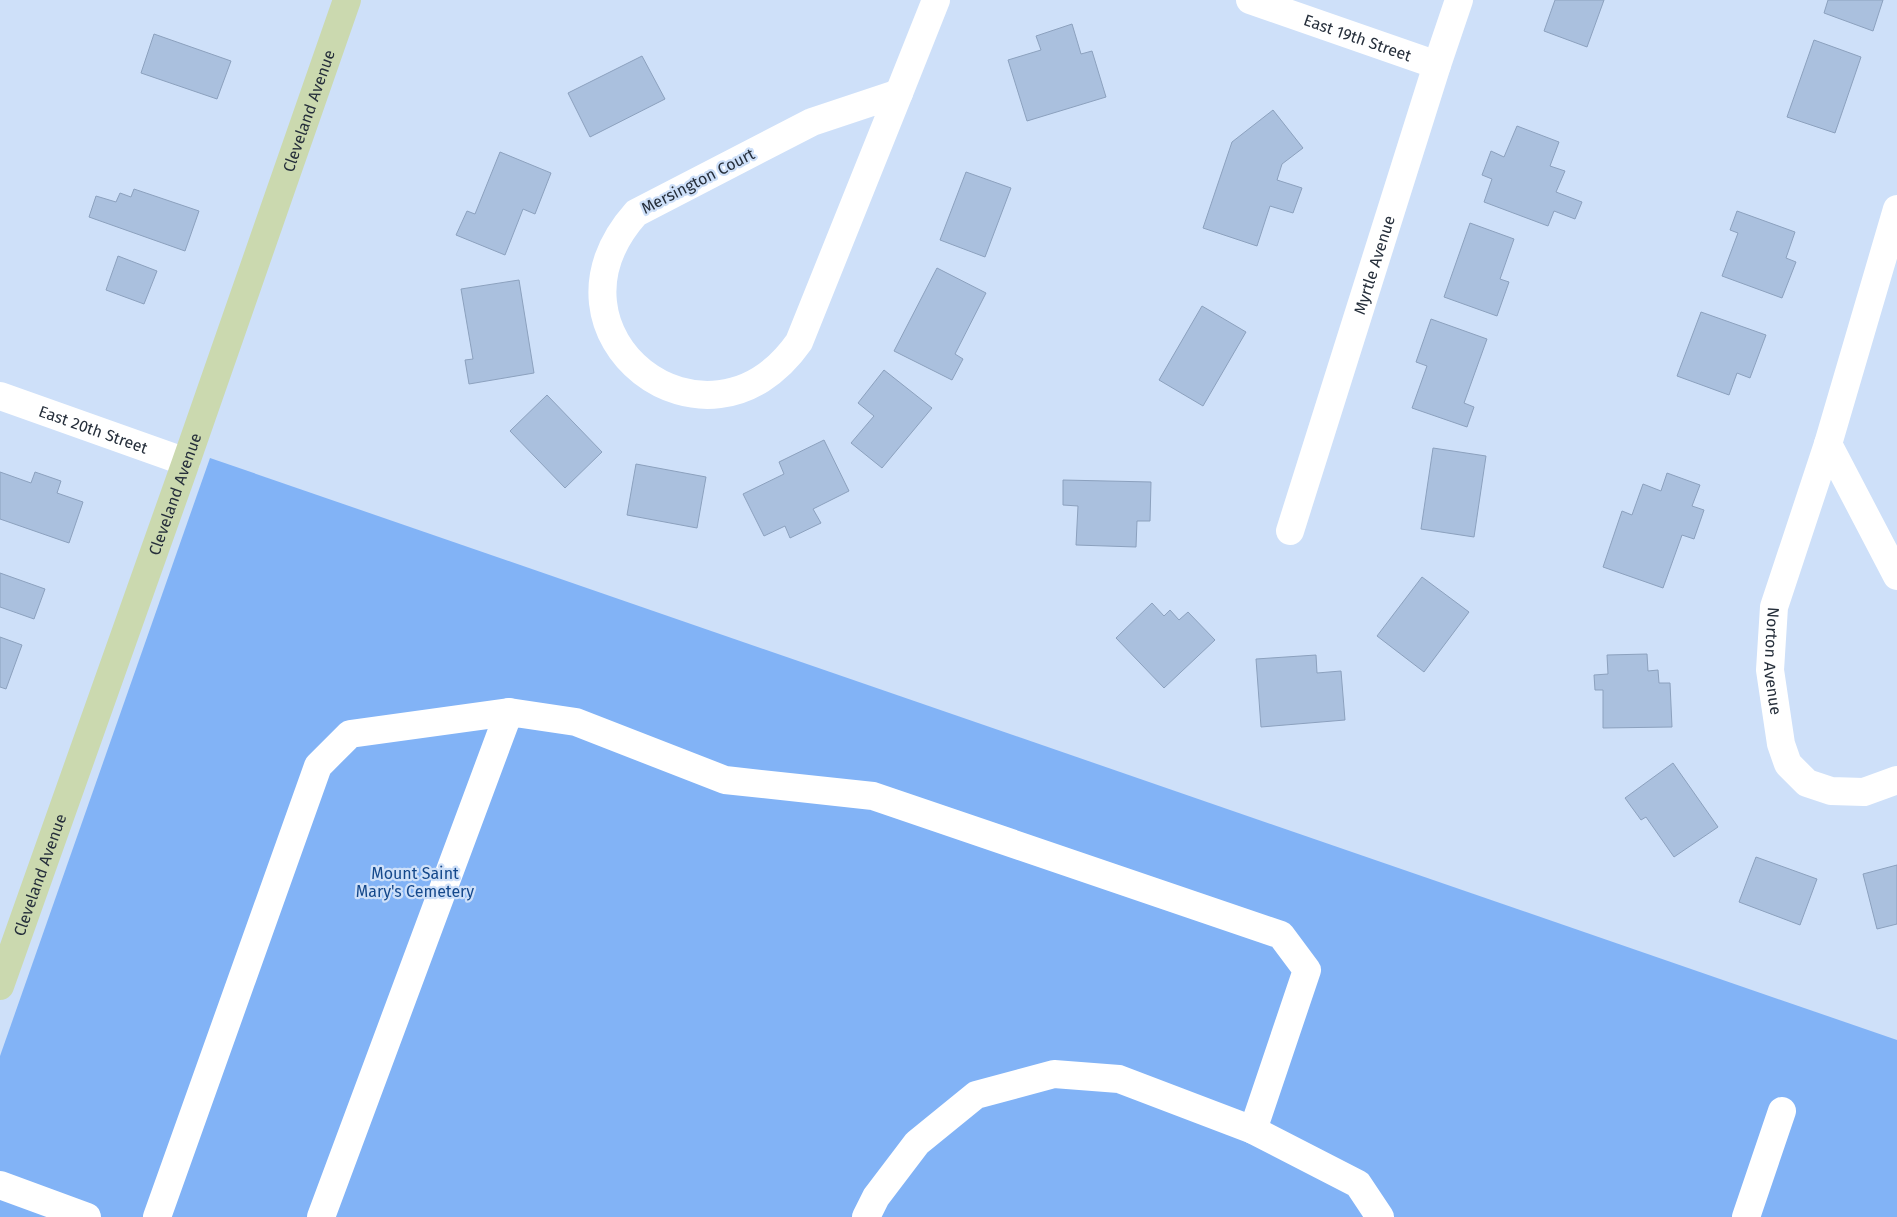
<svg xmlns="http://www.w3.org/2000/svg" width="1897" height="1217" font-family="'Fira Sans',sans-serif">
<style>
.green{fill:#82b3f6}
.building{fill:#aac0de;stroke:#8ca1be}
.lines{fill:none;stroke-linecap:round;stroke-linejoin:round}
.minor{stroke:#fff;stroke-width:28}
.major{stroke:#cbd9af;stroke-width:28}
.labels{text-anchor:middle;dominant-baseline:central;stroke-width:4.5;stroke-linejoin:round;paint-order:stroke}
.street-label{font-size:16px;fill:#262f3b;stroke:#cee0f9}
.park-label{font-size:16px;fill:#14488b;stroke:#cee0f9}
</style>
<rect width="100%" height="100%" fill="#cee0f9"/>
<path class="green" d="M210,458l1687,582v177h-1897v-161z"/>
<g class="building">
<path d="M1555,0h49l-17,47 -43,-16z"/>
<path d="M1828,0h55l-10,31 -49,-18z"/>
<path d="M1072,24l9,30 11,-3 14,46 -79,24 -19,-61 33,-10 -5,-14z"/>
<path d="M154,34l77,27 -14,38 -76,-26z"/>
<path d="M1814,40l47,17 -26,76 -48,-16z"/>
<path d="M642,56l23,43 -75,38 -22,-44z"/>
<path d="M1273,110l30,38 -21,16 -5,16 25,8 -9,25 -23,-7 -13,40 -54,-18 29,-86z"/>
<path d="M1517,126l42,16 -9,24 15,5 -9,21 26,10 -7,17 -21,-8 -6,15 -64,-24 8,-23 -10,-4 9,-24 13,6z"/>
<path d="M500,152l51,21 -16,41 -12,-5 -18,46 -49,-20 11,-24 8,3z"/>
<path d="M966,172l45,16 -26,69 -45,-17z"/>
<path d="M134,189l65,22 -14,40 -96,-34 7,-21 20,6 4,-9 11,4z"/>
<path d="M1737,211l58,21 -9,26 10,4 -14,36 -60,-22 16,-43 -8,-3z"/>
<path d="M1470,223l44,16 -14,40 9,3 -12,34 -53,-19z"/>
<path d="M118,256l39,15 -13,33 -38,-14z"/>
<path d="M937,268l49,25 -31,61 8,5 -11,21 -58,-29z"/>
<path d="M519,280l15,93 -65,11 -4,-24 8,-1 -12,-70z"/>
<path d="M1202,306l44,26 -43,74 -44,-26z"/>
<path d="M1701,312l65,23 -16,43 -13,-5 -8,22 -52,-19z"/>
<path d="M1431,319l56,20 -23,64 10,4 -7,20 -55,-19 15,-42 -11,-4z"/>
<path d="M884,370l48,38 -50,60 -31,-25 23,-27 -16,-13z"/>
<path d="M547,395l55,57 -37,36 -55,-57z"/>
<path d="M824,440l25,51 -36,18 8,14 -31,15 -5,-12 -21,10 -21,-42 41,-20 -5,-12z"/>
<path d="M1433,448l53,8 -12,81 -53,-8z"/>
<path d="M636,464l70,13 -9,51 -70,-13z"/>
<path d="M0,472l31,11 4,-11 26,9 -4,12 26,9 -14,41 -69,-24z"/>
<path d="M1667,473l33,12 -8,21 12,4 -10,29 -12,-4 -19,53 -60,-21 19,-56 10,4 11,-31 18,7z"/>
<path d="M1063,480l88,2 -1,39h-13l-1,26 -60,-2 2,-39 -15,-1z"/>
<path d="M0,573l45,16 -11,30 -34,-12z"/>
<path d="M1422,577l47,35 -45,60 -47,-36z"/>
<path d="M1152,603l12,13 6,-6 9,10 9,-8 27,28 -51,48 -48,-50z"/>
<path d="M0,637l22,8 -16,44 -6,-2z"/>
<path d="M1647,654l1,17 10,-1 1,13h11l2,44 -69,1v-38h-8l-1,-15 14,-1 -1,-19z"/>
<path d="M1316,655l1,18 24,-2 4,49 -84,7 -5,-68z"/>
<path d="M1673,763l45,64 -44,30 -28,-40 -5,3 -16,-22z"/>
<path d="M1756,857l61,22 -17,46 -61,-23z"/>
<path d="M1897,865v59l-20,5 -14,-55z"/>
</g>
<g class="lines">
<g class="minor">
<path id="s1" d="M1250,0l187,65"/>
<path d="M899,93l-100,249c-92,131 -271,-8 -163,-129l176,-91z"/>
<path d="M899,93l37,-93"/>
<path id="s2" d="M0,396l186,66"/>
<path d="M1828,444l69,-235"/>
<path id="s3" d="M1290,531l147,-466 22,-65"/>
<path id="s4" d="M1897,576l-69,-132 -54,163 -4,63 11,74 7,20 19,19 24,8 33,1 33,-12"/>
<path d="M1253,1130l105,54 22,33"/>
<path d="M0,1185l87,32"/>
<path d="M157,1217l161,-451 32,-32 159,-22"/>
<path d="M321,1217l188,-505 67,10 149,58 148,16 408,139 26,35 -54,160 -134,-51 -65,-5 -78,21 -59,48 -41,54 -10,20"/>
<path d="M1746,1217l36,-106"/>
</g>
<path class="major" id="s5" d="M0,986l186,-524 161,-462"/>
</g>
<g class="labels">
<g class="street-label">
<text stroke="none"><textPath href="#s1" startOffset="114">East 19th Street</textPath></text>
<text stroke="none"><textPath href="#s5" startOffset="928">Cleveland Avenue</textPath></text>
<text transform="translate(698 181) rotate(-27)">Mersington Court</text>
<text stroke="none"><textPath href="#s3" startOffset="279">Myrtle Avenue</textPath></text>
<text stroke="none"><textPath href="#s2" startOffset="99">East 20th Street</textPath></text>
<text stroke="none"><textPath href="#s5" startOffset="522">Cleveland Avenue</textPath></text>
<text stroke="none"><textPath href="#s4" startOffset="375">Norton Avenue</textPath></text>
<text stroke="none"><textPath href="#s5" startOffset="118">Cleveland Avenue</textPath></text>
</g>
<g class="park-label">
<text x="415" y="873">Mount Saint<tspan x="415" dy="18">Mary's Cemetery</tspan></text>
</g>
</g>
</svg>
